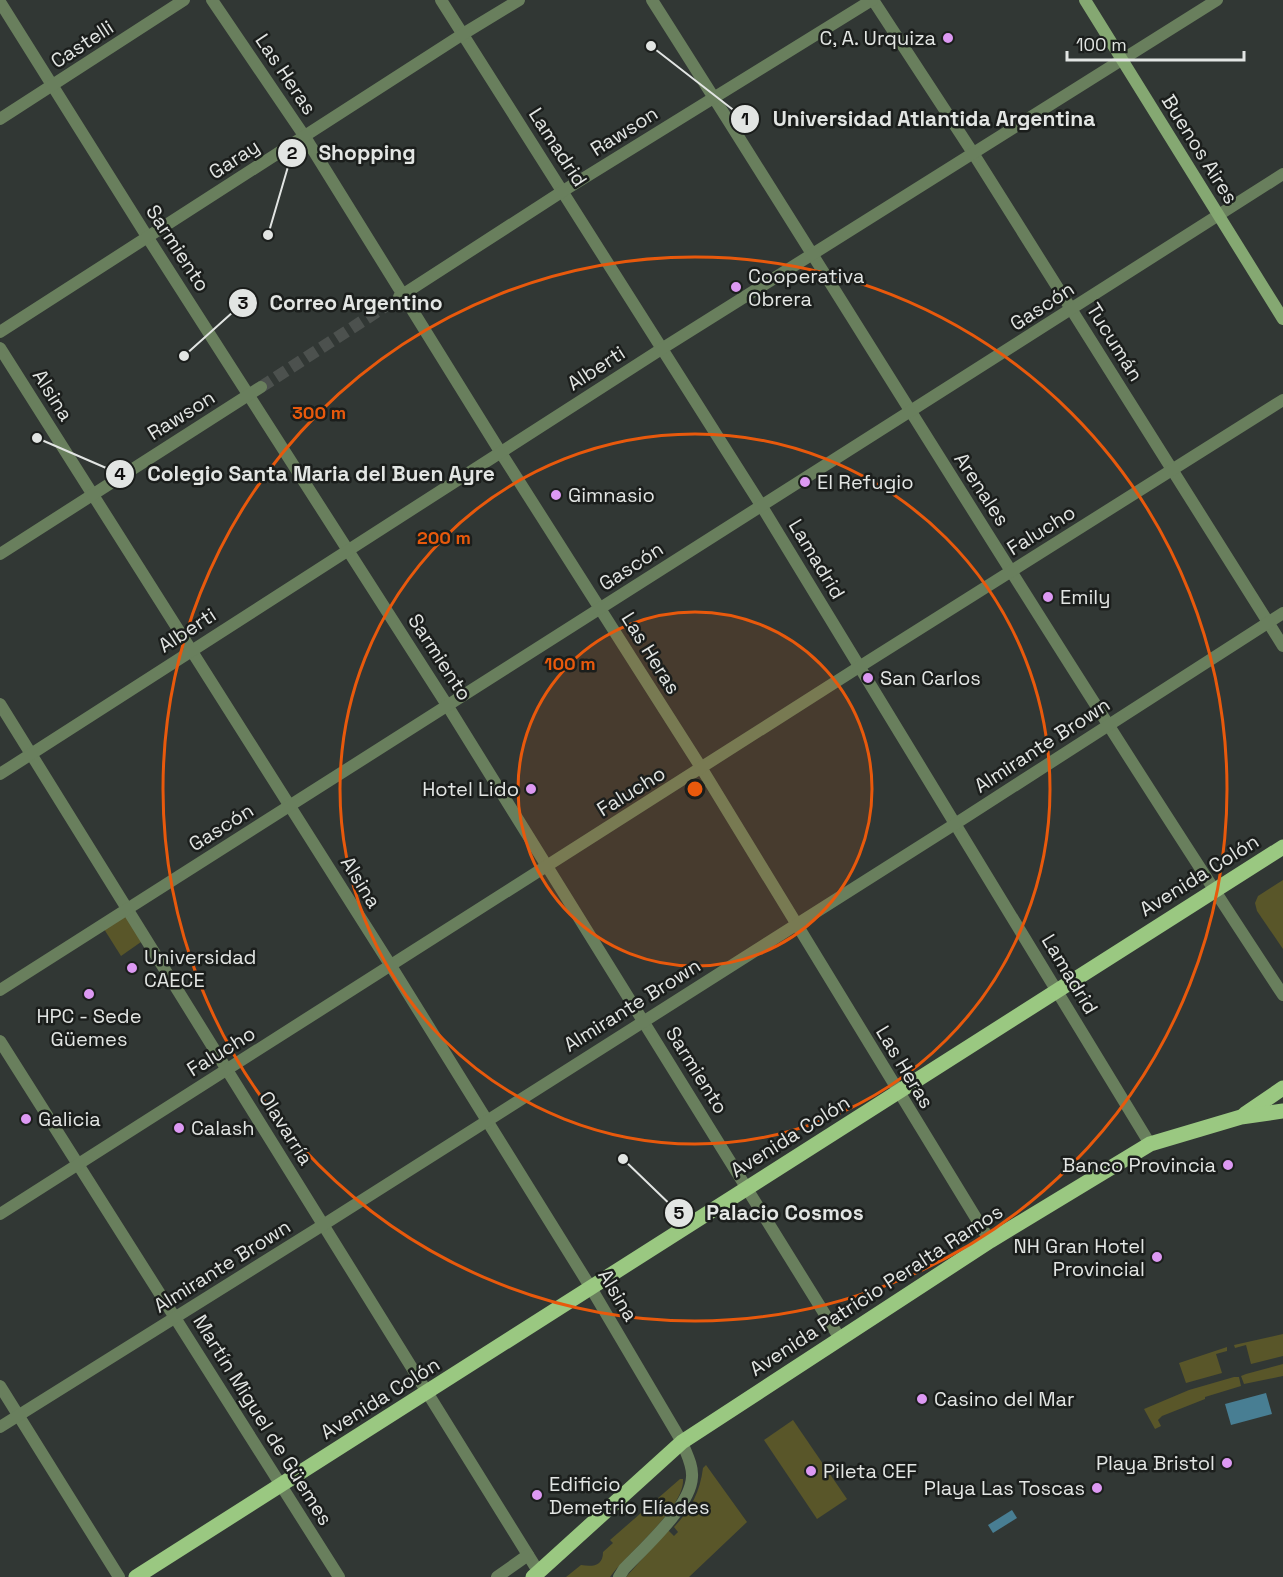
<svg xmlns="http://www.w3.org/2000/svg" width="1283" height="1577" font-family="'Space Grotesk',sans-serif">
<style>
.green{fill:#595629}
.water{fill:#487e93}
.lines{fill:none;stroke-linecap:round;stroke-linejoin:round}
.street-tunnel{stroke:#4c514e;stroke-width:12;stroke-dasharray:12 6;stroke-linecap:butt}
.street{stroke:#697f5d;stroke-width:12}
.secondary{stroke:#85a872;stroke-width:12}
.primary{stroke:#9ac881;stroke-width:15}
.ring{fill:none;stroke:#e8590c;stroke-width:3}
.poi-dot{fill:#dd99f3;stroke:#1b1e1c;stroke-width:2}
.labels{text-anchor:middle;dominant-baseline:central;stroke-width:5;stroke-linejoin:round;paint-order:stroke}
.poi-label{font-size:20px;fill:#e2e5e3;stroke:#1b1e1c;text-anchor:start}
.street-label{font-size:20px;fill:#e2e5e3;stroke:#1b1e1c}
.centre{fill:#e8590c;stroke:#1b1e1c;stroke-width:3}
.ring-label{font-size:18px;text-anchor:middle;font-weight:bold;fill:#e8590c;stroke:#1b1e1c;stroke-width:5;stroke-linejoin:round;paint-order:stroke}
.leader{fill:none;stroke:#e2e5e3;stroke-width:2}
.callout-dot{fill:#e2e5e3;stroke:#1b1e1c;stroke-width:2}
.mark-label{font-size:18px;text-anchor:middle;font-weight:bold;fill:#111}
.callout-label{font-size:21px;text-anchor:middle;font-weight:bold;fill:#e2e5e3;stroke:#1b1e1c;stroke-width:5;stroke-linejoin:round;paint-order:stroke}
</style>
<rect width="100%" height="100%" fill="#313734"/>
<g class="green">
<path d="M1283,880v69l-26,-38 -2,-8 3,-7z"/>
<path d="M130,913l11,29 -20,14 -17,-27z"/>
<path d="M1283,1334v22l-32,8 -5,-19 -11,3 -1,-3z"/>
<path d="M1227,1347v4l-11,3 6,19 -36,10 -7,-20z"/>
<path d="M1283,1364v12l-39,8 -3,-8 5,-2z"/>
<path d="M1234,1377h5l2,9 -36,11v2l-43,17 -4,4 3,6 -6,3 -11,-20 45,-19z"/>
<path d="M793,1420l54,79 -30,20 -53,-79z"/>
<path d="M706,1465l41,57 -58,55h-63l42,-47 6,6 4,-4 -4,-5c17,-18 26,-35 29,-59z"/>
<path d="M680,1479h3c2,29 -56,74 -73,98h-44l15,-12c12,2 22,1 22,-13l10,-9 -3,-3z"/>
</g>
<g class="water">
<path d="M1266,1393l6,21 -41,11 -6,-21z"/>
<path d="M1012,1510l5,8 -24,15 -5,-8z"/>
</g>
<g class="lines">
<path class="street-tunnel" d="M261,387l137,-89"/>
<g class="street">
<path d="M212,0l93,137 196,316 201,316 288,472"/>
<path d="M441,0l320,505 389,639"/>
<path d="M652,0c211,332 415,667 631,995"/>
<path d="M873,0l100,153 310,493"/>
<path d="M0,2l148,236 299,467 392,632"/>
<path d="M0,119l184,-119"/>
<path d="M399,297l164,-106 309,-191"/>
<path d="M0,332l463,-298 56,-34"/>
<path d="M0,348l391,618 200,322 91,154c4,11 11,23 10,35 -1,29 -48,71 -68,92l-5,8"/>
<path d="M0,554l261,-167"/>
<path d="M0,704l538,867"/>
<path d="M0,774l663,-426 554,-348"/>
<path d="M0,990l1283,-816"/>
<path d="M0,1041l339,536"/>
<path d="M0,1214l859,-547 424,-267"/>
<path d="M0,1386l119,191"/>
<path d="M0,1427l323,-202 632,-401 328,-211"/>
<path d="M497,1577l31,-22"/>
</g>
<path class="secondary" d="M1085,0l198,319"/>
<g class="primary">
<path d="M1245,1114l38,-26"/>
<path d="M136,1577l1147,-730"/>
<path d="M533,1577l149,-135 308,-201 160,-97 91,-27 42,-6"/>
</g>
</g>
<circle cx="695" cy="789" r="177" fill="#e8590c" fill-opacity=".12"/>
<g class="ring">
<circle cx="695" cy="789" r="177"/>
<circle cx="695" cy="789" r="355"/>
<circle cx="695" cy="789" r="532"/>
</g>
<g class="poi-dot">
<circle cx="948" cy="38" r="6"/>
<circle cx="736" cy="287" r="6"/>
<circle cx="805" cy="482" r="6"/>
<circle cx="556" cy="495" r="6"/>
<circle cx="1048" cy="597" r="6"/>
<circle cx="868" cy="678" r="6"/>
<circle cx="531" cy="789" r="6"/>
<circle cx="132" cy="968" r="6"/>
<circle cx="89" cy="994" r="6"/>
<circle cx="26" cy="1119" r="6"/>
<circle cx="179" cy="1128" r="6"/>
<circle cx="1228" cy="1165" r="6"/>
<circle cx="1157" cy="1257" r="6"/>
<circle cx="922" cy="1399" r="6"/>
<circle cx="1227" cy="1463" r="6"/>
<circle cx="811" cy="1471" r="6"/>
<circle cx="1097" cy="1488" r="6"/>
<circle cx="537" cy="1495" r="6"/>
</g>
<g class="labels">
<g class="poi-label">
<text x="936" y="38" text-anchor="end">C, A. Urquiza</text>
<text x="748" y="276">Cooperativa<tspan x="748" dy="23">Obrera</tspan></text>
<text x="817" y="482">El Refugio</text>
<text x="568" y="495">Gimnasio</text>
<text x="1060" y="597">Emily</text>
<text x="880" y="678">San Carlos</text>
<text x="519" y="789" text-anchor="end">Hotel Lido</text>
<text x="144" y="957">Universidad<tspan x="144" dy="23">CAECE</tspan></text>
<text x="89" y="1016" text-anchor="middle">HPC - Sede<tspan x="89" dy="23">Güemes</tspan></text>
<text x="38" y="1119">Galicia</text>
<text x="191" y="1128">Calash</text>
<text x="1216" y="1165" text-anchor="end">Banco Provincia</text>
<text x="1145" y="1246" text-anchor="end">NH Gran Hotel<tspan x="1145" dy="23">Provincial</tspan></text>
<text x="934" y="1399">Casino del Mar</text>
<text x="1215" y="1463" text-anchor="end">Playa Bristol</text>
<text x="823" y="1471">Pileta CEF</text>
<text x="549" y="1484">Edificio<tspan x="549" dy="23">Demetrio Elíades</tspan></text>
<text x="1085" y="1488" text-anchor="end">Playa Las Toscas</text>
</g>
<g class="street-label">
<text transform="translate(82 44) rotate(-33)">Castelli</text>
<text transform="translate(286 74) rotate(56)">Las Heras</text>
<text transform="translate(624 131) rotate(-32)">Rawson</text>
<text transform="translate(558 147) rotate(57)">Lamadrid</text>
<text transform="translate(1200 149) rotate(58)">Buenos Aires</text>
<text transform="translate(234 159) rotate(-33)">Garay</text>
<text transform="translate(178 248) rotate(57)">Sarmiento</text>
<text transform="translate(1042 306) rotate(-33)">Gascón</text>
<text transform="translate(1115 342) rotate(58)">Tucumán</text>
<text transform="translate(596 368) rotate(-33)">Alberti</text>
<text transform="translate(53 395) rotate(58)">Alsina</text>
<text transform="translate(181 415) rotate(-32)">Rawson</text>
<text transform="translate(982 489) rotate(57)">Arenales</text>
<text transform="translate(1041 530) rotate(-32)">Falucho</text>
<text transform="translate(817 559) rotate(59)">Lamadrid</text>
<text transform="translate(631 566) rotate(-33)">Gascón</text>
<text transform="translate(187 630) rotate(-33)">Alberti</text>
<text transform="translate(651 653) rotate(58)">Las Heras</text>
<text transform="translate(440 657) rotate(57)">Sarmiento</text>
<text transform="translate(1042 745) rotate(-33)">Almirante Brown</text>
<text transform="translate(631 791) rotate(-32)">Falucho</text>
<text transform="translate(221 827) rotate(-32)">Gascón</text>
<text transform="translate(1199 875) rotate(-32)">Avenida Colón</text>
<text transform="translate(361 882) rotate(58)">Alsina</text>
<text transform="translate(1070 974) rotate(59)">Lamadrid</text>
<text transform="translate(632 1005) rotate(-32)">Almirante Brown</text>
<text transform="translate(221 1051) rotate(-32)">Falucho</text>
<text transform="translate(905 1067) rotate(59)">Las Heras</text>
<text transform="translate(697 1070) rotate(58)">Sarmiento</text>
<text transform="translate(286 1128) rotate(58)">Olavarría</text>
<text transform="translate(790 1136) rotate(-32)">Avenida Colón</text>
<text transform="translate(222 1266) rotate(-32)">Almirante Brown</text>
<text transform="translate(876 1290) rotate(-33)">Avenida Patricio Peralta Ramos</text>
<text transform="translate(618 1295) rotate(59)">Alsina</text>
<text transform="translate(380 1398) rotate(-32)">Avenida Colón</text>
<text transform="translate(263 1420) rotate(58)">Martín Miguel de Güemes</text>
</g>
</g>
<circle cx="695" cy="789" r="9" class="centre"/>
<g class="ring-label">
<text x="319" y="419">300 m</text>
<text x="444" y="544">200 m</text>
<text x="570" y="670">100 m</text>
</g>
<path class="leader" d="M651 46L745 119M268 235L292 153M184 356L243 303M37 438L120 474M623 1159L679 1213"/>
<g class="callout-dot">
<circle cx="651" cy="46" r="6"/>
<circle cx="268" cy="235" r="6"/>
<circle cx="184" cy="356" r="6"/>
<circle cx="37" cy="438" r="6"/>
<circle cx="623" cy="1159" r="6"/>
<circle cx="745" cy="119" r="15"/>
<circle cx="292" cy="153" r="15"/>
<circle cx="243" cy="303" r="15"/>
<circle cx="120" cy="474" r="15"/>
<circle cx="679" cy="1213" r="15"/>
</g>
<g class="mark-label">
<text x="745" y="125">1</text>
<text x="292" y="159">2</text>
<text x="243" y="309">3</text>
<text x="120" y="480">4</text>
<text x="679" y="1219">5</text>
</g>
<g class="callout-label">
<text x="934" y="126">Universidad Atlantida Argentina</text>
<text x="367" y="160">Shopping</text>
<text x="356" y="310">Correo Argentino</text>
<text x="321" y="481">Colegio Santa Maria del Buen Ayre</text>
<text x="785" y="1220">Palacio Cosmos</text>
</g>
<path d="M1067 51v9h177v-9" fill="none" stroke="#e2e5e3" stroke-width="3"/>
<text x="1076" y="51" font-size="18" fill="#e2e5e3" stroke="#1b1e1c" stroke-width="4.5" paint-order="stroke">100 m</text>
</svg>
